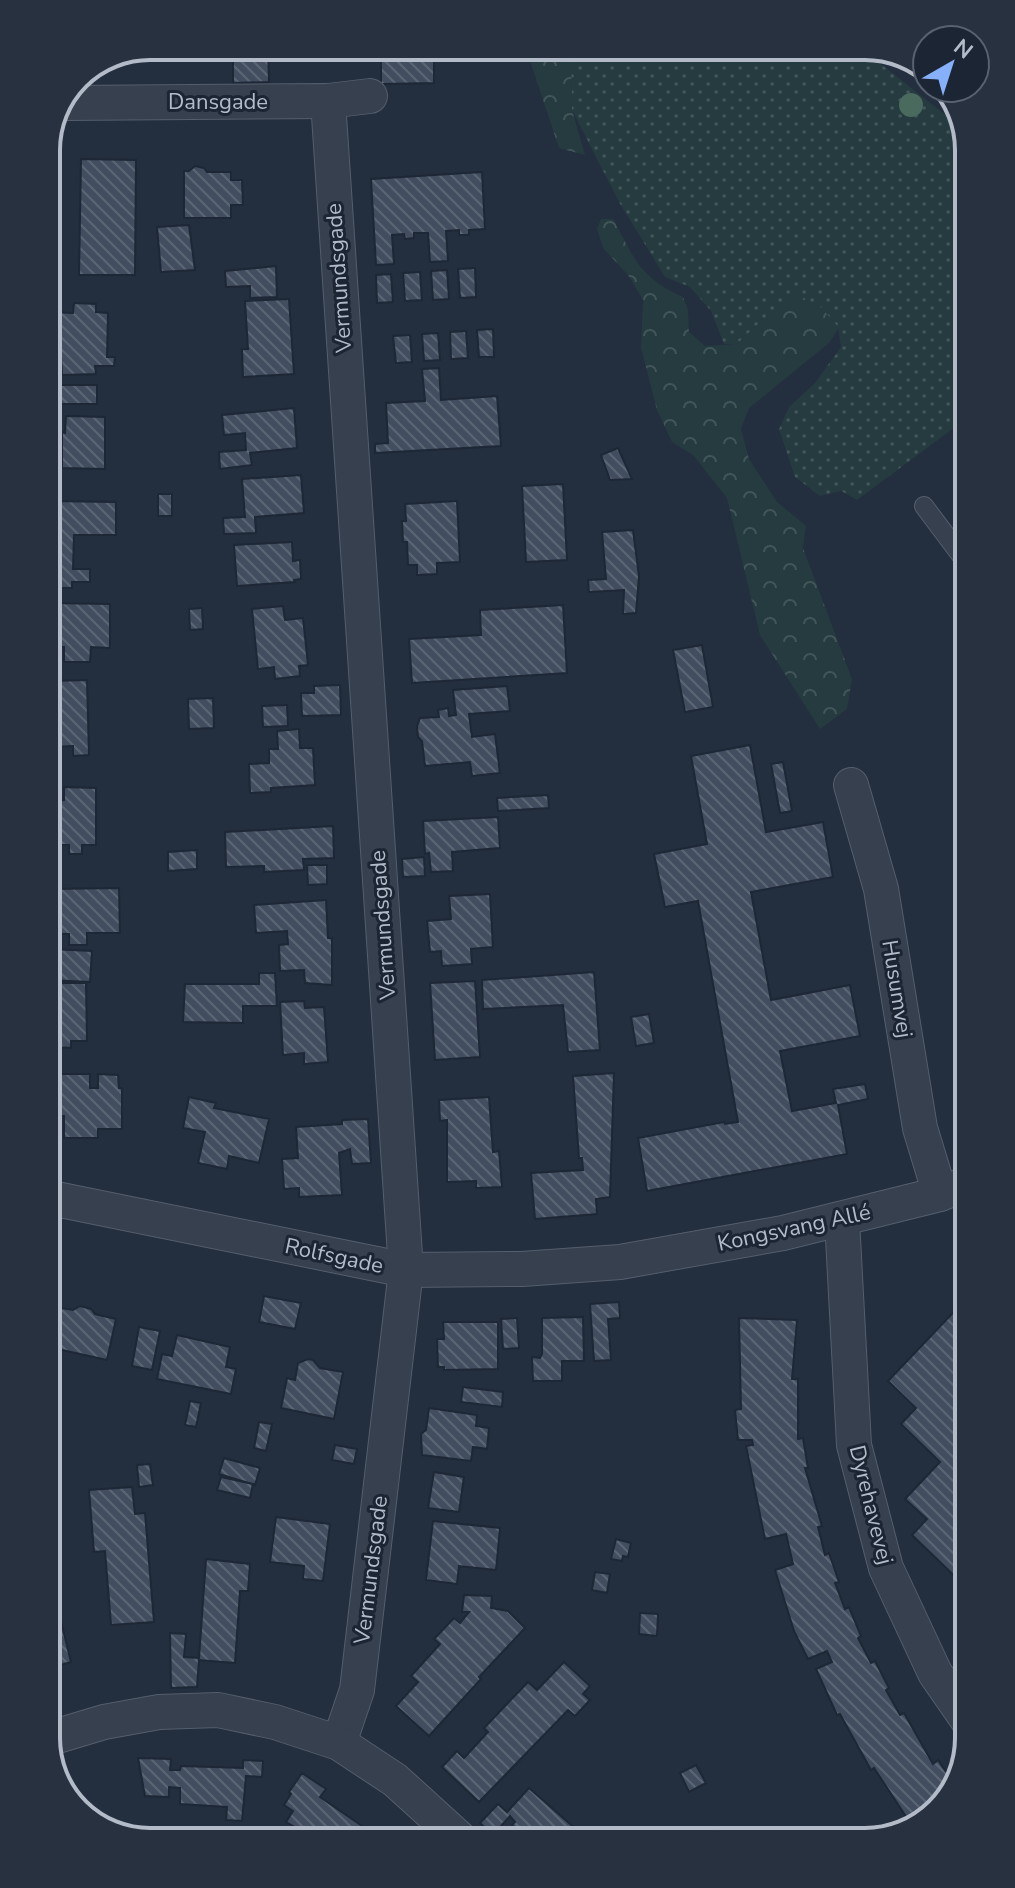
<svg xmlns="http://www.w3.org/2000/svg" width="1015" height="1888" font-family="'Nunito Sans',sans-serif">
<style>
.grass{fill:url(#grass-dots)}
.forest{fill:url(#forest-crowns)}
.building{fill:url(#building-back-hatch);stroke:#1e2735;stroke-width:2}
.lines{fill:none;stroke-linecap:round;stroke-linejoin:round}
.service-casing{stroke:#555e6c;stroke-width:20}
.minor-casing{stroke:#555e6c;stroke-width:36}
.service{stroke:#37404e;stroke-width:18}
.minor{stroke:#37404e;stroke-width:34}
.tree{fill:#4a6a5d}
.labels{text-anchor:middle;dominant-baseline:central;stroke-width:6;stroke-linejoin:round;paint-order:stroke}
.street-label{font-size:22px;fill:#b3bbc9;stroke:#1c2533}
.rim{fill:none;stroke:#b3bbc9;stroke-width:4}
</style>
<defs>
<pattern id="grass-dots" width="8" height="8" patternUnits="userSpaceOnUse" patternTransform="scale(2)"><rect width="8" height="8" fill="#253b3f"/><path d="M2 2h.1M6 6h.1" fill="none" stroke="#425559" stroke-width="1.8" stroke-linecap="round"/></pattern>
<pattern id="forest-crowns" width="20" height="18" patternUnits="userSpaceOnUse" patternTransform="scale(2)"><rect width="20" height="18" fill="#253b3f"/><path d="M2 6a3 3 0 1 1 6 0M12 15a3 3 0 1 1 6 0" fill="none" stroke="#425559"/></pattern>
<pattern id="building-back-hatch" width="6" height="6" patternUnits="userSpaceOnUse" patternTransform="scale(2)"><rect width="6" height="6" fill="#424e60"/><path d="M-1 5l2 2M0 0l6 6M5-1l2 2" fill="none" stroke="#5b6675"/></pattern>
</defs>
<rect width="100%" height="100%" fill="#232e3e"/>
<path class="grass" d="M562,46h296l103,81 1,295 -105,78 -16,-9 -21,5 -25,-19 -16,-48 10,-22 26,-24 26,-36 -3,-19 -68,-15 -33,31h-13l-13,-33 -21,-24 -25,-10 -46,-75 -47,-92 -1,-40z"/>
<g class="forest">
<path d="M525,46h37l9,24 1,40 13,45 -26,-7z"/>
<path d="M601,219h12c22,40 26,58 70,78l5,13 1,22 16,14 32,-2 33,-31 29,-18 22,12 18,21 -10,15 -80,65 -8,21 8,30 28,43 29,24 -3,22 49,131 -5,30 -27,20 -60,-94 -33,-137 -34,-43 -21,-13 -15,-32 -16,-62 2,-48 -15,-25 -25,-27 -6,-19z"/>
</g>
<g class="building">
<path d="M233,46h35l1,36 -36,1z"/>
<path d="M381,46h53v37l-53,1z"/>
<path d="M81,159l55,1 -1,115h-56z"/>
<path d="M195,166l9,2 3,4h24v8h11l1,25h-12v13h-47v-47h5z"/>
<path d="M482,172l3,57 -16,1v5h-10v-5l-13,1 2,30 -18,1 -2,-29h-14v5l-9,1 -1,-5 -12,1 2,29 -18,1 -5,-86z"/>
<path d="M189,225l6,45 -34,2 -4,-45z"/>
<path d="M276,266l1,31 -27,1v-12l-24,1 -1,-16z"/>
<path d="M475,268l1,29 -16,1 -2,-29z"/>
<path d="M447,270l2,29 -16,1 -2,-29z"/>
<path d="M420,272l2,28 -17,1 -2,-28z"/>
<path d="M391,274l2,28 -16,1 -1,-28z"/>
<rect x="47" y="282" width="14" height="26"/>
<path d="M289,299l5,75 -51,3 -1,-28h6l-3,-48z"/>
<path d="M74,303l22,1v8l12,1 -1,44h8l-1,9h-19l1,8 -34,1 -1,-18 -13,-3 -1,-20h4v-22l22,1z"/>
<path d="M493,329l1,28h-15l-2,-27z"/>
<path d="M466,331l2,27 -17,1 -1,-27z"/>
<path d="M438,333l2,27 -16,1 -2,-27z"/>
<path d="M410,335l2,27 -16,1 -3,-27z"/>
<path d="M439,368l2,32 56,-4 4,50 -126,7v-9l13,-1 -2,-40 39,-2 -3,-32z"/>
<rect x="51" y="385" width="46" height="19"/>
<path d="M294,408l3,40 -47,5 2,12 -32,4 -1,-17 27,-2 -1,-17 -21,2 -2,-20z"/>
<path d="M66,416l39,1v52l-43,-1v-36l3,1z"/>
<path d="M618,448l14,31 -22,1 -9,-25z"/>
<path d="M301,475l3,38 -49,4 1,16 -32,1 -1,-16 22,-1 -3,-38z"/>
<path d="M563,484l4,76 -41,2 -4,-76z"/>
<rect x="158" y="494" width="14" height="22"/>
<path d="M48,501l68,1v33h-42l-1,34h17v13h-18v6h-24z"/>
<path d="M457,501l3,61 -23,1v11l-20,1v-10h-9l-1,-23h-4l-1,-21h4l-1,-17z"/>
<path d="M633,530l6,46 -3,37 -13,1 1,-24 -35,2 -1,-12 18,-1 -4,-47z"/>
<path d="M292,542l1,19 7,-1 1,19 -7,1 1,2 -58,4 -3,-41z"/>
<path d="M48,603l62,1v44l-19,-1 -1,15h-26v-15h-15z"/>
<path d="M563,605l4,68 -155,10 -3,-44 72,-4 -1,-25z"/>
<path d="M283,606l2,14 18,-2 5,47 -9,1 1,10 -25,3 -1,-12 -16,2 -6,-60z"/>
<path d="M202,608l1,21 -13,1 -1,-21z"/>
<path d="M702,645l11,62 -28,5 -12,-62z"/>
<path d="M87,680l2,75 -16,1v-10l-22,1 -2,-6 3,-60z"/>
<path d="M340,685l1,30 -39,1 -1,-23h13v-7z"/>
<path d="M507,686l3,25 -41,3 3,23 23,-3 5,39 -28,3 -2,-14 -45,4 -3,-25 -4,-4 -1,-11 3,-8 19,-1 -1,-7 10,-2 1,8 7,-1 -3,-25z"/>
<path d="M213,698l1,30 -25,1 -1,-30z"/>
<path d="M287,705l1,21 -25,1 -1,-21z"/>
<path d="M299,729l1,19h13l2,37 -44,3v4l-21,1 -1,-29 20,-1v-14h9l-1,-18z"/>
<path d="M750,745l16,87 57,-10 10,55 -82,15 20,108 79,-15 10,51 -80,15 12,60 44,-8 -3,-14 32,-5 3,15 -30,6 9,49 -200,37 -9,-53 86,-16 1,2 13,-2 -40,-221 -33,6 -11,-53 53,-10 -16,-88z"/>
<path d="M783,762l9,49 -12,2 -9,-49z"/>
<path d="M64,787l32,1v57h-14v9h-13v-9h-18l-2,-40 2,-4 13,-1z"/>
<path d="M548,795l1,13 -51,3 -1,-13z"/>
<path d="M498,817l2,31 -48,4 1,19 -22,1 -2,-19 -4,1 -2,-33z"/>
<path d="M333,826l1,32 -31,1 1,11 -40,2v-6l-38,1 -1,-35z"/>
<path d="M197,850v19l-29,2v-19z"/>
<path d="M424,857l1,19 -22,1 -1,-18z"/>
<path d="M307,865h20v19l-19,1z"/>
<path d="M119,888l1,45h-33v12h-18v-11h-19v-45z"/>
<path d="M490,894l3,53 -22,2 1,15 -30,2 -1,-15 -11,1 -3,-31 24,-2 -2,-23z"/>
<path d="M326,900l2,38h4v47l-27,-2 -1,-13 -24,1 -1,-26 9,-1 -1,-13 -31,2 -2,-28z"/>
<path d="M50,949l42,2 -2,31 -40,-2z"/>
<path d="M594,972l6,78 -32,2 -5,-47 -80,4 -1,-29z"/>
<path d="M259,973h16l2,33h-34v17l-60,-1 2,-38h74z"/>
<path d="M475,981l5,76 -45,3 -5,-77z"/>
<path d="M50,983h36l1,58h-16v7l-15,-1v-7h-5z"/>
<path d="M304,1001l1,7 19,-1 4,55 -24,2v-11l-21,2 -3,-53z"/>
<path d="M649,1014l5,29 -18,3 -5,-29z"/>
<path d="M614,1073l-4,124 -14,2 1,15 -62,5 -4,-46 52,-3 -1,-12h-3l-6,-82z"/>
<path d="M58,1074h32v14h8v-14l20,1 1,13h3v41h-24v9h-34v-22h-13v-30h7z"/>
<path d="M189,1097l27,6 -2,5 55,11 -10,44 -30,-7 -2,13 -29,-6 7,-31 -22,-4z"/>
<path d="M489,1097l4,55 6,-1 3,36 -26,1v-7l-29,1v-62l-7,1 -1,-21z"/>
<path d="M368,1119l3,44 -19,1 -2,-15 -11,4 3,42 -43,2v-9l-15,1 -2,-30 16,-1 -2,-31 46,-3v-4z"/>
<path d="M52,1252l3,1 -2,8h3l-4,24z"/>
<path d="M264,1296l37,7 -6,26 -36,-7z"/>
<path d="M967,1298l1,291 -56,-54 15,-16 -22,-20 35,-37 -39,-38 15,-16 -28,-27z"/>
<path d="M619,1302l1,16 -12,1 3,41 -17,1 -4,-57z"/>
<path d="M80,1306l11,3 4,5 21,5 -9,41 -54,-12 8,-40 12,2z"/>
<path d="M583,1317l1,44h-22v20h-29l-1,-24 8,1 2,-4v-36z"/>
<path d="M517,1318l2,30 -16,1 -2,-30z"/>
<path d="M739,1318l58,2 -5,59h6v60l5,-1 5,30h-3l17,58 -4,1 7,28 4,-2 10,29 -4,1 10,26 4,-2 12,29 -3,2 13,25 4,-2 14,27 -3,2 14,25 4,-2 29,51 5,-4 17,25 -3,2 -1,9 -35,29 -6,-9 -3,2 -33,-50 -3,2 -31,-56 -3,1 -21,-46 16,-7 -5,-11 -19,8 -14,-28 -19,-61 18,-6 -7,-30 -21,5 -19,-93 7,-1 -1,-5h-14l-3,-30 6,-1z"/>
<path d="M443,1322h55v47l-54,1v-3h-6l-1,-28h7z"/>
<path d="M139,1327l21,4 -8,39 -20,-4z"/>
<path d="M177,1335l53,12 -4,20 10,2 -5,25 -74,-15 5,-25 10,2z"/>
<path d="M308,1359l5,1 7,8 23,4 -9,47 -53,-11 6,-30 8,2 3,-17z"/>
<path d="M463,1387l40,5 -1,15 -41,-5z"/>
<path d="M190,1401l11,2 -5,24 -11,-2z"/>
<path d="M429,1408l48,7 -1,11 13,2 -2,21 -14,-2 -2,14 -49,-6 -1,-21 5,-4z"/>
<path d="M259,1422l13,2 -6,27 -12,-3z"/>
<path d="M335,1445l22,4 -3,15 -22,-4z"/>
<path d="M224,1458l36,10 -5,17 -36,-11z"/>
<path d="M150,1464l3,21 -14,2 -2,-22z"/>
<path d="M434,1472l30,5 -5,35 -31,-4z"/>
<path d="M221,1477l32,7 -3,14 -33,-8z"/>
<path d="M132,1487l3,27 10,-1 9,109 -43,3 -6,-74 -11,1 -5,-62z"/>
<path d="M276,1517l54,7 -7,57 -20,-2 1,-13 -34,-4z"/>
<path d="M433,1521l67,7 -4,42 -37,-4 -2,18 -31,-4z"/>
<path d="M616,1539l15,4 -3,14 -5,-1 -1,5 -11,-2z"/>
<path d="M206,1559l44,5 -2,27h-8l-5,72 -36,-3 -2,27 -26,1 -1,-55 16,1 -2,23 15,1z"/>
<path d="M595,1572l15,2 -3,19 -15,-3z"/>
<path d="M464,1595l28,1 -1,12 17,3 17,17 -46,49 2,2 -52,57 -33,-30 22,-24 -7,-6 29,-32 -6,-5 20,-21 6,5 9,-11h-7z"/>
<path d="M59,1613l12,49 -17,5 -1,-53z"/>
<path d="M640,1613l18,1 -1,22 -18,-2z"/>
<path d="M564,1662l26,24 -7,8 7,6 -15,16 -7,-6 -89,92 -37,-35 15,-16 7,7 24,-26 -4,-4 44,-46 9,8z"/>
<path d="M138,1758l33,1 -1,11h10l1,-4 62,2v-8l20,1 -1,16 -16,-1 -4,45 -16,-1 1,-13 -47,-3v-16l-11,-1v10l-24,-1z"/>
<path d="M696,1765l10,18 -17,9 -9,-19z"/>
<path d="M302,1773l24,16 -6,8 61,42 -98,1 10,-14 -7,-4 7,-11 -9,-6 7,-11 -2,-2z"/>
<path d="M529,1788l49,43 -6,6 -46,1 -14,-13 3,-3 -5,-6 -17,19 -13,-12 18,-19 9,8z"/>
<path d="M717,1827l9,9h-19z"/>
</g>
<g class="lines">
<defs>
<g id="service">
<path d="M924,506l39,52"/>
<path d="M963,842l2,2"/>
</g>
<g id="minor">
<path d="M328,101l78,1169 -49,420 -18,53"/>
<path d="M64,103l264,-2 42,-5"/>
<path d="M851,785l30,104 39,239 20,66"/>
<path d="M51,1198l355,72 116,-1 98,-7 163,-29 157,-39 26,-10"/>
<path d="M842,1219l12,226 32,123 49,105 34,49"/>
<path d="M54,1737l50,-15 55,-10 59,-2 57,12 64,21 56,37 65,59"/>
</g>
</defs>
<use href="#service" class="service-casing"/>
<use href="#minor" class="minor-casing"/>
<use href="#service" class="service"/>
<use href="#minor" class="minor"/>
</g>
<circle class="tree" cx="911" cy="105" r="12"/>
<g class="labels">
<g class="street-label">
<text x="218" y="102">Dansgade</text>
<text transform="translate(339 278) rotate(-94)">Vermundsgade</text>
<text transform="translate(383 925) rotate(-94)">Vermundsgade</text>
<text transform="translate(897 989) rotate(81)">Husumvej</text>
<text transform="translate(794 1228) rotate(-12)">Kongsvang Allé</text>
<text transform="translate(334 1256) rotate(12)">Rolfsgade</text>
<text transform="translate(871 1505) rotate(76)">Dyrehavevej</text>
<text transform="translate(371 1570) rotate(-83)">Vermundsgade</text>
</g>
</g>
<path d="M0 0H1015V1888H0ZM150 60H865A90 90 0 0 1 955 150V1738A90 90 0 0 1 865 1828H150A90 90 0 0 1 60 1738V150A90 90 0 0 1 150 60Z" fill="#28313f" fill-rule="evenodd"/>
<path class="rim" d="M150 60H865A90 90 0 0 1 955 150V1738A90 90 0 0 1 865 1828H150A90 90 0 0 1 60 1738V150A90 90 0 0 1 150 60Z"/>
<g transform="translate(951 64) rotate(39)"><circle r="38" fill="#1c2533" stroke="#58616f" stroke-width="2"/>
<path d="M0-6L14 30L0 20L-14 30Z" fill="#87b0fb"/>
<text y="-12" font-size="22" font-weight="bold" text-anchor="middle" fill="#b3bbc9">N</text>
</g>
</svg>
